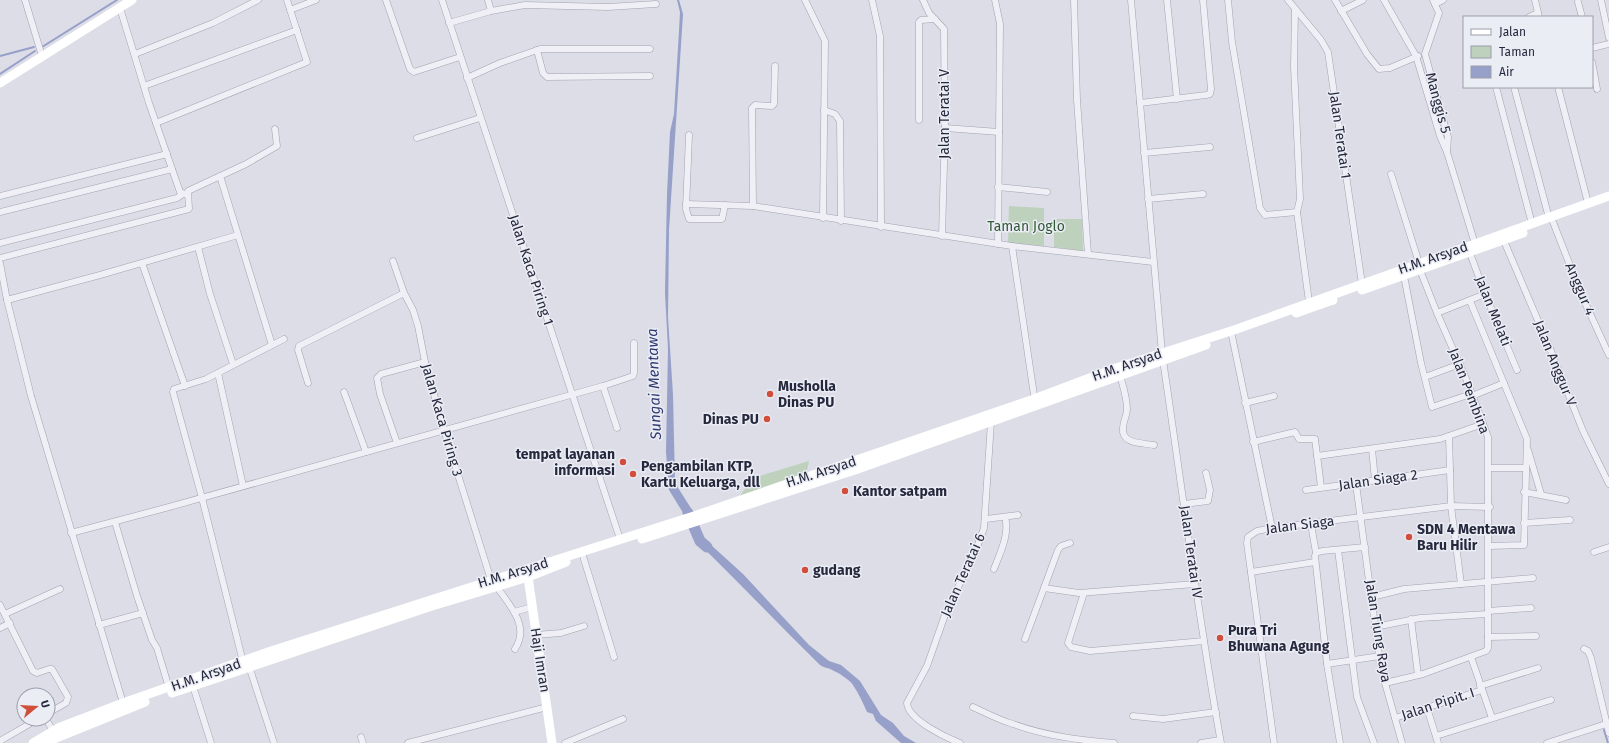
<svg xmlns="http://www.w3.org/2000/svg" width="1609" height="743" font-family="'Fira Sans',sans-serif">
<style>
.green{fill:#bdd1bd}
.water{fill:#96a0c8}
.lines{fill:none;stroke-linecap:round;stroke-linejoin:round}
.stream{stroke:#96a0c8;stroke-width:2}
.river{stroke:#96a0c8;stroke-width:11}
.street-casing{stroke:#a2a3b1;stroke-width:7}
.street{stroke:#efeff5;stroke-width:6}
.secondary{stroke:#fff;stroke-width:9}
.poi-dot{fill:#d14e3c;stroke:#ebedf5;stroke-width:1.5}
.labels{text-anchor:middle;dominant-baseline:central;stroke-width:3;stroke-linejoin:round;paint-order:stroke}
.street-label{font-size:14px;fill:#26283d;stroke:#ebedf5}
.park-label{font-size:14px;fill:#335a36;stroke:#ebedf5}
.poi-label{font-size:14px;font-weight:bold;fill:#26283d;stroke:#ebedf5;text-anchor:start}
.water-label{font-size:15px;font-style:italic;fill:#2f3a72;stroke:#ebedf5}
</style>
<rect width="100%" height="100%" fill="#dcdde7"/>
<g class="green">
<path d="M1009,206l35,2v38l-36,-3z"/>
<path d="M1054,219h28l1,32 -29,-4z"/>
<path d="M809,461l-3,14 -67,22 14,-19z"/>
</g>
<g class="water">
<path d="M677,0h2l4,14 -14,216 -1,87 5,78 2,88 19,30 -9,3 -16,-26 -3,-38 2,-103 -3,-56 2,-99 3,-62 4,-18 5,-83 1,-19z"/>
<path d="M700,535l43,39 66,71 20,16 12,4 19,16 21,34 12,8 11,13 12,7h-15l-25,-22 -3,-7 -6,-2c-4,-9 -8,-18 -14,-27 -3,-5 -14,-12 -19,-14 -4,-3 -10,-3 -14,-6 -43,-42 -84,-86 -128,-128z"/>
</g>
<g class="lines">
<g class="stream">
<path d="M42,47l75,-47"/>
<path d="M0,56l34,-9"/>
<path d="M0,74l35,-23"/>
<path d="M1604,730l4,13"/>
</g>
<path class="river" d="M688,513l12,28 7,6"/>
<defs>
<g id="street">
<path d="M25,0l17,56"/>
<path d="M386,0l24,69 4,3 6,-2 40,-13"/>
<path d="M442,0l178,539"/>
<path d="M488,0l3,11"/>
<path d="M805,0l20,41 -2,177"/>
<path d="M872,0l8,36 1,191"/>
<path d="M923,0l6,13 15,16 1,99 -3,108"/>
<path d="M995,0l5,24 -2,220"/>
<path d="M1074,0l3,100 11,154"/>
<path d="M1131,0l31,353"/>
<path d="M1167,0l10,99"/>
<path d="M1228,0l4,42 28,166 5,7 32,-3"/>
<path d="M1288,0l33,40 7,12 34,232"/>
<path d="M1335,0l32,54 12,15 11,-1 28,-12"/>
<path d="M1384,0l32,56 24,80 7,16 28,92"/>
<path d="M1433,0l6,13 -14,41 23,83 -1,15"/>
<path d="M1535,0l4,17"/>
<path d="M1601,0l8,38"/>
<path d="M1578,2l4,15"/>
<path d="M1435,4l8,-4"/>
<path d="M120,8l29,95 31,89 7,3"/>
<path d="M1295,9l-1,58 6,132 -3,13 12,90"/>
<path d="M290,10l26,-10"/>
<path d="M1341,11l22,-11"/>
<path d="M1529,17l9,-4"/>
<path d="M449,23l42,-12 34,-6 83,2 48,-3"/>
<path d="M1592,48l17,-4"/>
<path d="M537,50l6,23 4,4 103,-1"/>
<path d="M135,54l78,-31 45,-23"/>
<path d="M1592,62l5,27"/>
<path d="M467,78l33,-15 40,-14h110"/>
<path d="M144,86l153,-56"/>
<path d="M1496,87l36,137"/>
<path d="M1514,87l35,131"/>
<path d="M1558,87l30,116"/>
<path d="M1140,103l66,-8 4,-1 1,-5 -8,-89"/>
<path d="M824,110l11,4 5,7 1,100"/>
<path d="M919,120v-98l2,-2 14,-1"/>
<path d="M156,123l151,-61 -20,-62"/>
<path d="M945,128l54,4"/>
<path d="M689,135l-3,74 3,10h33l3,-14"/>
<path d="M417,138l63,-20"/>
<path d="M1144,153l66,-6"/>
<path d="M1391,174l28,89"/>
<path d="M220,176l52,169"/>
<path d="M998,187l49,5"/>
<path d="M0,196l167,-42"/>
<path d="M1148,199l55,-5"/>
<path d="M686,204l67,2 259,40 23,156"/>
<path d="M753,206l-1,-98 3,-3 17,1 2,-2 1,-38"/>
<path d="M0,212l172,-43"/>
<path d="M1553,222l29,74 27,59"/>
<path d="M1504,241l47,110 32,80 26,53"/>
<path d="M0,243l177,-45 6,-4"/>
<path d="M1012,246l141,16"/>
<path d="M198,247l12,47 23,70"/>
<path d="M1470,253l15,41 32,76"/>
<path d="M0,258l189,-49 -1,-18 58,-27 31,-18 -2,-17"/>
<path d="M393,261l11,32 9,17 5,16 7,36 19,68 47,150"/>
<path d="M0,263l7,37 24,96 92,307"/>
<path d="M142,263l43,123"/>
<path d="M1404,276l17,87 11,44 39,-13"/>
<path d="M7,300l93,-25 138,-40"/>
<path d="M1470,301l57,138 -3,106 -35,1"/>
<path d="M1437,313l48,-19"/>
<path d="M1232,336l40,192"/>
<path d="M1163,360c19,128 35,256 58,383"/>
<path d="M218,373l25,113"/>
<path d="M1120,375c3,11 7,23 7,34 0,7 -4,12 -4,19 -2,16 19,15 31,17"/>
<path d="M1425,377l35,-13"/>
<path d="M308,383l-10,-33 1,-4 105,-53"/>
<path d="M603,386l14,42"/>
<path d="M344,392l22,60"/>
<path d="M1472,396l32,-13"/>
<path d="M1245,403l29,-7"/>
<path d="M1449,436l2,70 10,78"/>
<path d="M1253,442l42,-10 4,7h16l6,48"/>
<path d="M397,443l-17,-49 -3,-16 4,-4 44,-12"/>
<path d="M1372,449l3,31"/>
<path d="M1528,450l13,44"/>
<path d="M1317,456l123,-17 43,-15"/>
<path d="M1489,468h36"/>
<path d="M1356,484l23,171 6,28 17,60"/>
<path d="M1306,490l144,-20"/>
<path d="M1524,492l42,8"/>
<path d="M1184,504l24,-3 2,-11 -4,-17"/>
<path d="M986,519l32,-4"/>
<path d="M115,522l22,74 15,44 5,8 12,40"/>
<path d="M1524,523l46,-3"/>
<path d="M1311,524l5,29"/>
<path d="M71,533l98,-26 434,-121 30,-10 1,-3v-30"/>
<path d="M1338,550l19,147 17,46"/>
<path d="M1594,552l15,-5"/>
<path d="M583,556l31,101"/>
<path d="M994,569c6,-16 16,-35 11,-52"/>
<path d="M1251,572l64,-10"/>
<path d="M497,587c13,19 33,39 18,62"/>
<path d="M1044,588l14,-38 3,-4 9,-3"/>
<path d="M1084,593l-16,50 3,4 19,4 114,-10"/>
<path d="M1372,597l32,-8 129,-11"/>
<path d="M0,605l33,66 4,2 12,-4h3l16,28 -2,6 -18,10"/>
<path d="M1488,611l43,-3"/>
<path d="M514,612l18,-5"/>
<path d="M5,614l55,-25"/>
<path d="M1411,619l7,56"/>
<path d="M99,625l44,-12"/>
<path d="M1375,627l45,-9 68,-4"/>
<path d="M0,628l10,-5"/>
<path d="M536,635l25,-2 23,-7"/>
<path d="M1488,637l48,-1"/>
<path d="M1025,639l19,-51 35,5 116,-9"/>
<path d="M1584,649l4,2 3,7 18,75"/>
<path d="M1471,657l21,61"/>
<path d="M243,662l-41,-164 -29,-106 1,-3 32,-10 78,-40"/>
<path d="M1327,664l53,-8"/>
<path d="M249,666l25,77"/>
<path d="M192,683l19,60"/>
<path d="M1385,683l38,-9 63,-23 2,-3v-211l-21,-56 -30,-68 -17,-43"/>
<path d="M1480,686l58,-18"/>
<path d="M973,707c13,6 26,13 40,17 33,12 66,16 101,19"/>
<path d="M1427,708l11,35"/>
<path d="M1133,716l30,3 53,-7"/>
<path d="M1395,718l87,-28"/>
<path d="M46,719l7,12"/>
<path d="M1436,736l115,-36"/>
<path d="M361,737l2,6"/>
<path d="M0,741l38,-22"/>
<path d="M408,743l139,-36"/>
<path d="M565,743l58,-24"/>
<path d="M960,743c-13,-5 -52,-23 -53,-40l20,-37 19,-54 30,-62 8,-22 7,-106"/>
<path d="M1201,743l19,-3"/>
<path d="M1274,743l-27,-200 1,-6 9,-6 15,-3 179,-22 39,1"/>
<path d="M1340,743l-13,-79 -12,-108 1,-3 6,-2 43,-4"/>
<path d="M1547,743l62,-20"/>
</g>
</defs>
<use href="#street" class="street-casing"/>
<use href="#street" class="street"/>
<g class="secondary">
<path d="M0,83l132,-83"/>
<path d="M1362,290l161,-57"/>
<path d="M1296,313l37,-13"/>
<path d="M642,539l213,-69 351,-125"/>
<path d="M528,577l24,166"/>
<path d="M172,693l260,-87 96,-29 38,-15"/>
<path d="M33,743l25,-15 65,-25 148,-52 426,-136 337,-116 82,-31 118,-38 375,-134"/>
<path d="M44,743l101,-41"/>
</g>
</g>
<g class="poi-dot">
<circle cx="770" cy="394" r="4"/>
<circle cx="767" cy="419" r="4"/>
<circle cx="623" cy="462" r="4"/>
<circle cx="633" cy="474" r="4"/>
<circle cx="845" cy="491" r="4"/>
<circle cx="1409" cy="537" r="4"/>
<circle cx="805" cy="570" r="4"/>
<circle cx="1220" cy="638" r="4"/>
</g>
<g class="labels">
<g class="street-label">
<text transform="translate(1438 103) rotate(75)">Manggis 5</text>
<text transform="translate(944 114) rotate(-90)">Jalan Teratai V</text>
<text transform="translate(1340 135) rotate(82)">Jalan Teratai 1</text>
<text transform="translate(1433 258) rotate(-19)">H.M. Arsyad</text>
<text transform="translate(531 270) rotate(72)">Jalan Kaca Piring 1</text>
<text transform="translate(1580 289) rotate(67)">Anggur 4</text>
<text transform="translate(1493 311) rotate(68)">Jalan Melati</text>
<text transform="translate(1555 363) rotate(68)">Jalan Anggur V</text>
<text transform="translate(1127 365) rotate(-19)">H.M. Arsyad</text>
<text transform="translate(1469 391) rotate(69)">Jalan Pembina</text>
<text transform="translate(442 420) rotate(74)">Jalan Kaca Piring 3</text>
<text transform="translate(821 472) rotate(-18)">H.M. Arsyad</text>
<text transform="translate(1378 480) rotate(-8)">Jalan Siaga 2</text>
<text transform="translate(1300 525) rotate(-7)">Jalan Siaga</text>
<text transform="translate(1191 552) rotate(82)">Jalan Teratai IV</text>
<text transform="translate(513 573) rotate(-17)">H.M. Arsyad</text>
<text transform="translate(963 575) rotate(-66)">Jalan Teratai 6</text>
<text transform="translate(1378 631) rotate(81)">Jalan Tiung Raya</text>
<text transform="translate(540 660) rotate(81)">Haji Imran</text>
<text transform="translate(206 675) rotate(-19)">H.M. Arsyad</text>
<text transform="translate(1438 704) rotate(-18)">Jalan Pipit. I</text>
</g>
<g class="park-label">
<text x="1026" y="226">Taman Joglo</text>
</g>
<g class="poi-label">
<text x="778" y="386">Musholla<tspan x="778" dy="16">Dinas PU</tspan></text>
<text x="759" y="419" text-anchor="end">Dinas PU</text>
<text x="615" y="454" text-anchor="end">tempat layanan<tspan x="615" dy="16">informasi</tspan></text>
<text x="641" y="466">Pengambilan KTP,<tspan x="641" dy="16">Kartu Keluarga, dll</tspan></text>
<text x="853" y="491">Kantor satpam</text>
<text x="1417" y="529">SDN 4 Mentawa<tspan x="1417" dy="16">Baru Hilir</tspan></text>
<text x="813" y="570">gudang</text>
<text x="1228" y="630">Pura Tri<tspan x="1228" dy="16">Bhuwana Agung</tspan></text>
</g>
<g class="water-label">
<text transform="translate(654 384) rotate(-92)">Sungai Mentawa</text>
</g>
</g>
<rect x="1463" y="16" width="130" height="72" fill="#ebedf5" stroke="#9c9eab"/>
<rect x="1471" y="29" width="20" height="6" fill="#ffffff" stroke="#9c9eab"/>
<text x="1499" y="36" font-size="12" fill="#26283d">Jalan</text>
<rect x="1471" y="46" width="20" height="12" fill="#bdd1bd" stroke="#9c9eab"/>
<text x="1499" y="56" font-size="12" fill="#26283d">Taman</text>
<rect x="1471" y="66" width="20" height="12" fill="#96a0c8" stroke="#9c9eab"/>
<text x="1499" y="76" font-size="12" fill="#26283d">Air</text>
<g transform="translate(36 707) rotate(72)"><circle r="19" fill="#ebedf5" stroke="#9c9eab"/>
<path d="M0-3L7 15L0 10L-7 15Z" fill="#d14e3c"/>
<text y="-6" font-size="11" font-weight="bold" text-anchor="middle" fill="#26283d">U</text>
</g>
</svg>
